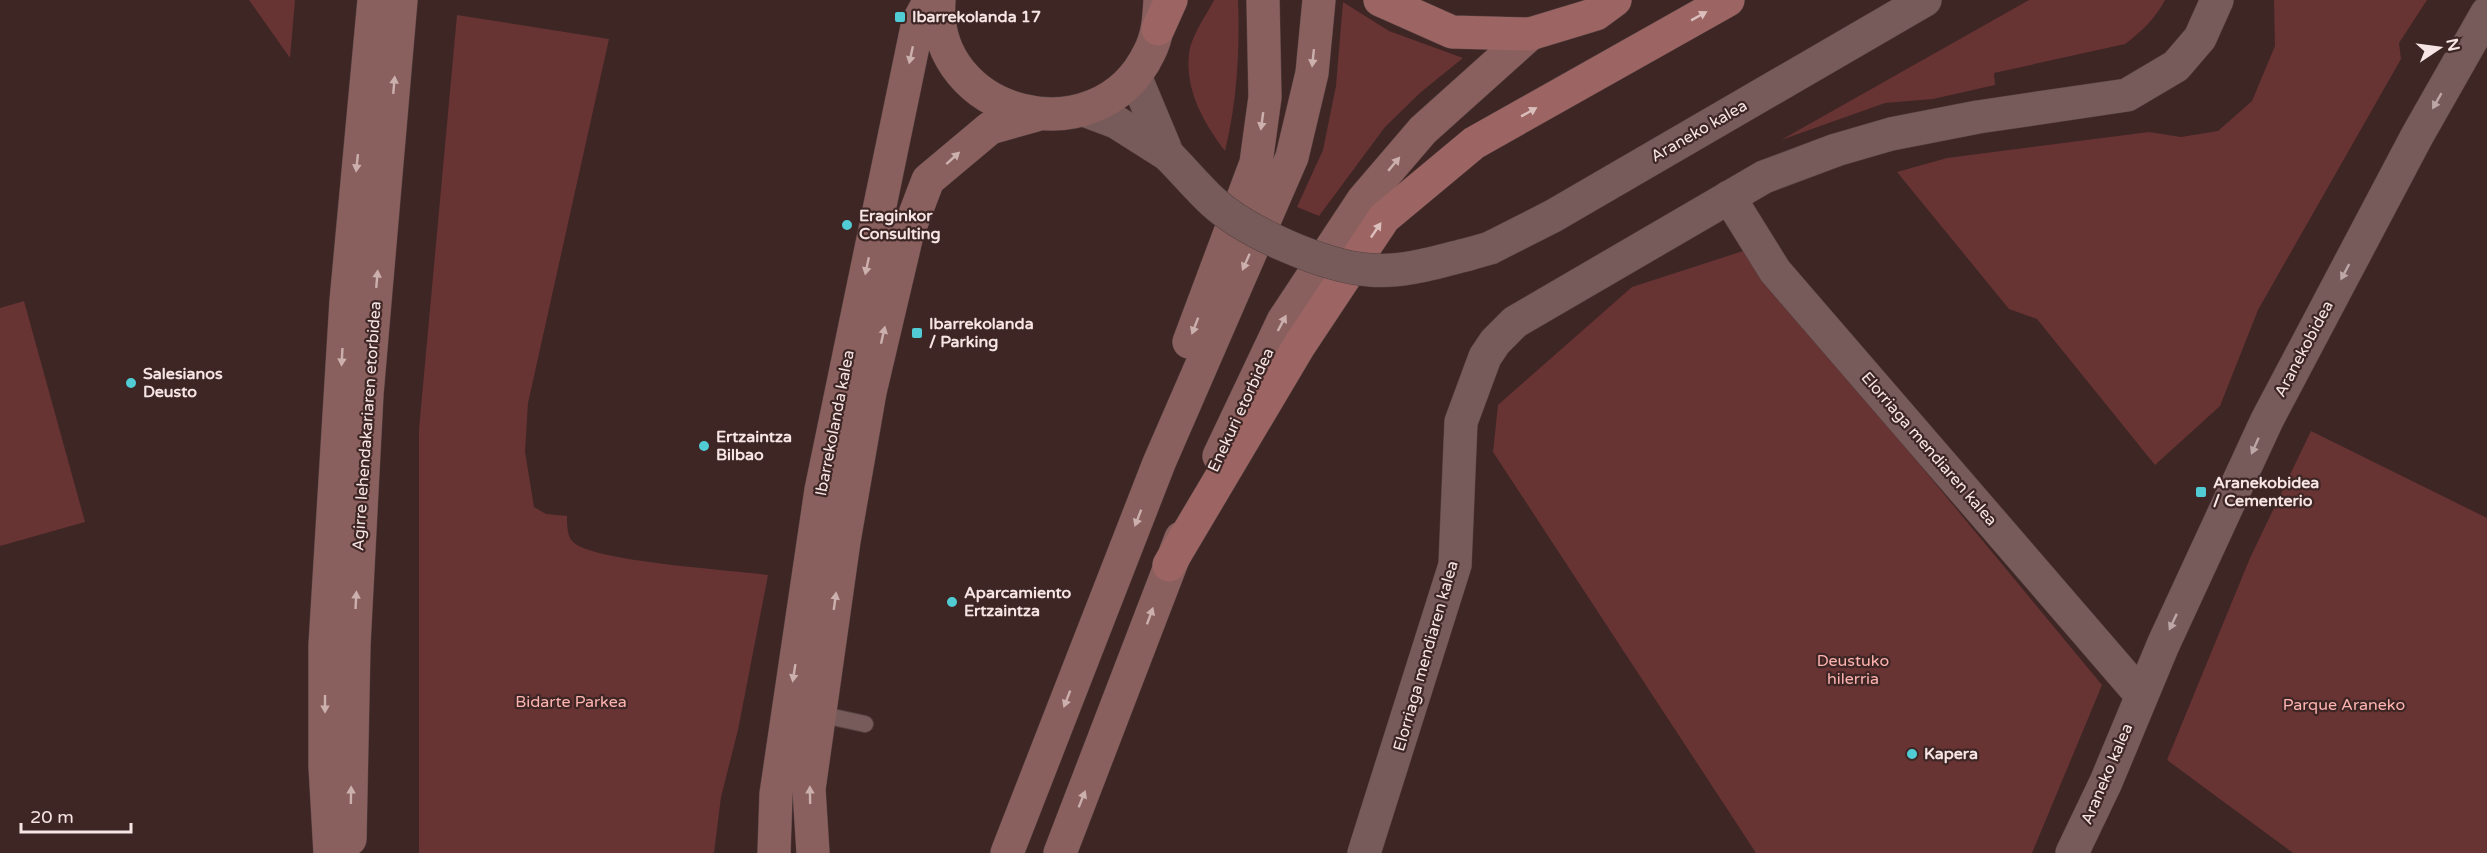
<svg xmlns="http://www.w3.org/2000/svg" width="2487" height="853" font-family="'Varela Round',sans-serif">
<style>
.green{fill:#673333}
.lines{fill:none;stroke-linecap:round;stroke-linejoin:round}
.lane-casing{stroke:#564241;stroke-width:18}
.street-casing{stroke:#564241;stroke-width:34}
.secondary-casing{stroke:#564241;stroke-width:34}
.primary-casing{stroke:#564241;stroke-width:34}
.lane{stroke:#775b5a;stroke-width:16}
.street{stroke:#775b5a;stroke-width:33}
.secondary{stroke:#8a605e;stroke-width:33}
.primary{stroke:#9c6563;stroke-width:33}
.street-bridge-casing{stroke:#564241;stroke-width:34;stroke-linecap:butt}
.street-bridge{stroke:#775b5a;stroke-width:33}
.oneway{fill:#dbbfbd}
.oneway2{fill:#cbb0ae}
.oneway3{fill:#bda7a6}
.poi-dot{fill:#51ccd5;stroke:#3e2625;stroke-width:2}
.labels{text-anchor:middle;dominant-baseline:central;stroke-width:4.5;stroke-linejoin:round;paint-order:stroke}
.poi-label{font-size:16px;font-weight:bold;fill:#f6e5e4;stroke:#3e2625;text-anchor:start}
.street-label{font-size:16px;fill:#f6e5e4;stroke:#3e2625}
.park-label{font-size:16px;fill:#feb3b0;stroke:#3e2625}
</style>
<rect width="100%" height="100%" fill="#3e2625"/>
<g class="green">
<path d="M249,0h46l-5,58z"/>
<path d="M1214,0h24c2,51 -1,102 -13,151 -21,-28 -40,-60 -36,-97 2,-18 17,-38 25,-54z"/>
<path d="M2029,0h136c-10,19 -23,31 -40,44l-131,29 1,12 -62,14 -48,4 -104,37z"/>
<path d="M2274,0h153l-28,43 2,16 -143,251 -38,96 -65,59 -118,-146 -28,-10 -112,-137 50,-14 202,-26 32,5 37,-6 34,-30 23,-55z"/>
<path d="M1343,2l46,29 74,27 -42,34 -36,35 -66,89 -22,-9 26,-57 13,-64z"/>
<path d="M457,15l152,24 -81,364 -3,49 9,55 12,7 21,2c0,9 0,20 6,26 21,20 160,28 195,33l-30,155 -17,67 -7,56h-295v-424z"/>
<path d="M1743,251l359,434 -70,168h-276l-263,-401 5,-47 134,-118z"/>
<path d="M24,301l61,221 -85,24v-238z"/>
<path d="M2311,431l176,87v335h-194l-126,-93 83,-202z"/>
</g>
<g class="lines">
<defs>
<path id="lane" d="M819,714l46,10"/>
<g id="street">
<path d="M1135,76l33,79"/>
<path d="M1084,110l32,12 52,33"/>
<path d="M1729,197l46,74 366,424"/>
<path d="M1469,254l21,-6 63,-32 372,-216"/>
<path d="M1364,853l91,-288 6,-143 24,-65 10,-15 20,-20 249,-145 72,-27 55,-16 87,-17 149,-22 49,-29 24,-28 17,-38"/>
<path d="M2072,853l34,-71 57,-137 104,-225 150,-284 70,-123"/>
</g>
<g id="secondary">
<path d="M939,0c-9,117 159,159 210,53 9,-17 10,-35 11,-53"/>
<path d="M1189,342l67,-179 9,-66 -2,-97"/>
<path d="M1219,456l64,-135 80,-121 60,-70 107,-96"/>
<path d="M350,839l4,-194 13,-251 34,-394"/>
<path d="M330,853l-5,-87v-121l21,-344 28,-301"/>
<path d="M774,853l2,-59 45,-304 97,-468 12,-22"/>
<path d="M813,853l-4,-64 35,-248 26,-149 37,-157 21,-55 62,-52 46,-13"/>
<path d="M1007,853l152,-390 133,-306 20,-84 7,-73"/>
<path d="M1060,853l121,-315"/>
</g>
<g id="primary">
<path d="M1380,0l72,32 78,2 66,-20 19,-14"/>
<path d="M1158,29l13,-29"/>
<path d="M1169,565l130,-219 85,-128 90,-75 254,-143"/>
</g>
</defs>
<use href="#lane" class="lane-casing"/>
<use href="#street" class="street-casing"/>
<use href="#secondary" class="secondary-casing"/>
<use href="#primary" class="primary-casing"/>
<use href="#lane" class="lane"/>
<use href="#street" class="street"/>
<use href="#secondary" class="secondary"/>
<use href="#primary" class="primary"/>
<defs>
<path id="street-bridge" d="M1168,155c15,15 29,32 44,46 33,31 113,66 158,69 33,3 67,-8 99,-16"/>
</defs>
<use href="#street-bridge" class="street-bridge-casing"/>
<use href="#street-bridge" class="street-bridge"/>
</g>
<defs><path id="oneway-solid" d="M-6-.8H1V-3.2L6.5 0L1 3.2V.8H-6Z" transform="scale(1.5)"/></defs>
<g class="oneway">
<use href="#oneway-solid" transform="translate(1699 16) rotate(-29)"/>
<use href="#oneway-solid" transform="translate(1529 112) rotate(-29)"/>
<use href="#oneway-solid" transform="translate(1376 230) rotate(-56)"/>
</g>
<g class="oneway2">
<use href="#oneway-solid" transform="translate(911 55) rotate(102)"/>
<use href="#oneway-solid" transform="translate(1313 58) rotate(96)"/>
<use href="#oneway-solid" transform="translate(394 85) rotate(-85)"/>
<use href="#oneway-solid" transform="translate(1262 121) rotate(98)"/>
<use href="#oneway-solid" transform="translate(953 158) rotate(-42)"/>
<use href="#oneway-solid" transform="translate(357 163) rotate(96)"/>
<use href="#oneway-solid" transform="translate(1394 164) rotate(-50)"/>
<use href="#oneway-solid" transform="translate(1246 262) rotate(114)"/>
<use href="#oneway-solid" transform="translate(867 266) rotate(102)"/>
<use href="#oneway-solid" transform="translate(377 279) rotate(-85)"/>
<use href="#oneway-solid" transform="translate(1282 323) rotate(-62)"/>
<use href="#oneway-solid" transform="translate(1195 326) rotate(111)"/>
<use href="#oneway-solid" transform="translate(883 335) rotate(-77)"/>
<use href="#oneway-solid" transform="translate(342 357) rotate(93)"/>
<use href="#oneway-solid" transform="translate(1138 518) rotate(111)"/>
<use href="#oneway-solid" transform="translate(356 600) rotate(-87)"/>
<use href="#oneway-solid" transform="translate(835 601) rotate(-82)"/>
<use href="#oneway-solid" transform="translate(1150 616) rotate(-70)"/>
<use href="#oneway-solid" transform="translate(794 673) rotate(99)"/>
<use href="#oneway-solid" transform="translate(1067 699) rotate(111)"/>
<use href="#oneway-solid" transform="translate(325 704) rotate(90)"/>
<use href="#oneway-solid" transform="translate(351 795) rotate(-89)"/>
<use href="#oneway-solid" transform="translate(810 795) rotate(-91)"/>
<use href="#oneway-solid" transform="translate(1082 799) rotate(-68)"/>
</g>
<g class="oneway3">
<use href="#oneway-solid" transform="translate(2437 101) rotate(120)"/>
<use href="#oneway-solid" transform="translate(2345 272) rotate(118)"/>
<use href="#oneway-solid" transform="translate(2255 446) rotate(114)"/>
<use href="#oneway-solid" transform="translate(2173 622) rotate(115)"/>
</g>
<g class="poi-dot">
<rect x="894" y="11" width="12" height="12" rx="3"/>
<circle cx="847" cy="225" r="6"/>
<rect x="911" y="327" width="12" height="12" rx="3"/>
<circle cx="131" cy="383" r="6"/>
<circle cx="704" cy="446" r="6"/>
<rect x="2195" y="486" width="12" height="12" rx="3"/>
<circle cx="952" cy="602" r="6"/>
<circle cx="1912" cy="754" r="6"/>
</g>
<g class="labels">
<g class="poi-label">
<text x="912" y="17">Ibarrekolanda 17</text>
<text x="859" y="216">Eraginkor<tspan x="859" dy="18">Consulting</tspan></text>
<text x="929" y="324">Ibarrekolanda<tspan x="929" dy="18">/ Parking</tspan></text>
<text x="143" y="374">Salesianos<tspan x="143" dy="18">Deusto</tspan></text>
<text x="716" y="437">Ertzaintza<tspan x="716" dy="18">Bilbao</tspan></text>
<text x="2213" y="483">Aranekobidea<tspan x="2213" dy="18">/ Cementerio</tspan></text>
<text x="964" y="593">Aparcamiento<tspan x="964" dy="18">Ertzaintza</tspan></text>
<text x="1924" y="754">Kapera</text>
</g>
<g class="street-label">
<text transform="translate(1699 131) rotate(-30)">Araneko kalea</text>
<text transform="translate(2304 349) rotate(-62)">Aranekobidea</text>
<text transform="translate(1241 410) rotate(-65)">Enekuri etorbidea</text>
<text transform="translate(835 423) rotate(-79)">Ibarrekolanda kalea</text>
<text transform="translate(367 426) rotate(-86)">Agirre lehendakariaren etorbidea</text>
<text transform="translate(1929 449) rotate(49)">Elorriaga mendiaren kalea</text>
<text transform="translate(1426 656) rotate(-74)">Elorriaga mendiaren kalea</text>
<text transform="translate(2107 774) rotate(-67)">Araneko kalea</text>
</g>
<g class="park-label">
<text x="1853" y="661">Deustuko<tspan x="1853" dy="18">hilerria</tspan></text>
<text x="571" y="702">Bidarte Parkea</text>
<text x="2344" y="705">Parque Araneko</text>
</g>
</g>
<g transform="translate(2439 48) rotate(77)" stroke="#3e2625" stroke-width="4.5" paint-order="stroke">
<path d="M0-4.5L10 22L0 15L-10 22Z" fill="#f6e5e4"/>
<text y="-9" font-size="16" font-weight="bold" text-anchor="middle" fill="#f6e5e4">N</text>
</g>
<path d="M21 823v9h110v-9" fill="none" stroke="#f6e5e4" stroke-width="3"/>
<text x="30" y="823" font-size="18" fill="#f6e5e4" stroke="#3e2625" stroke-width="4.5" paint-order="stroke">20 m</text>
</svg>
